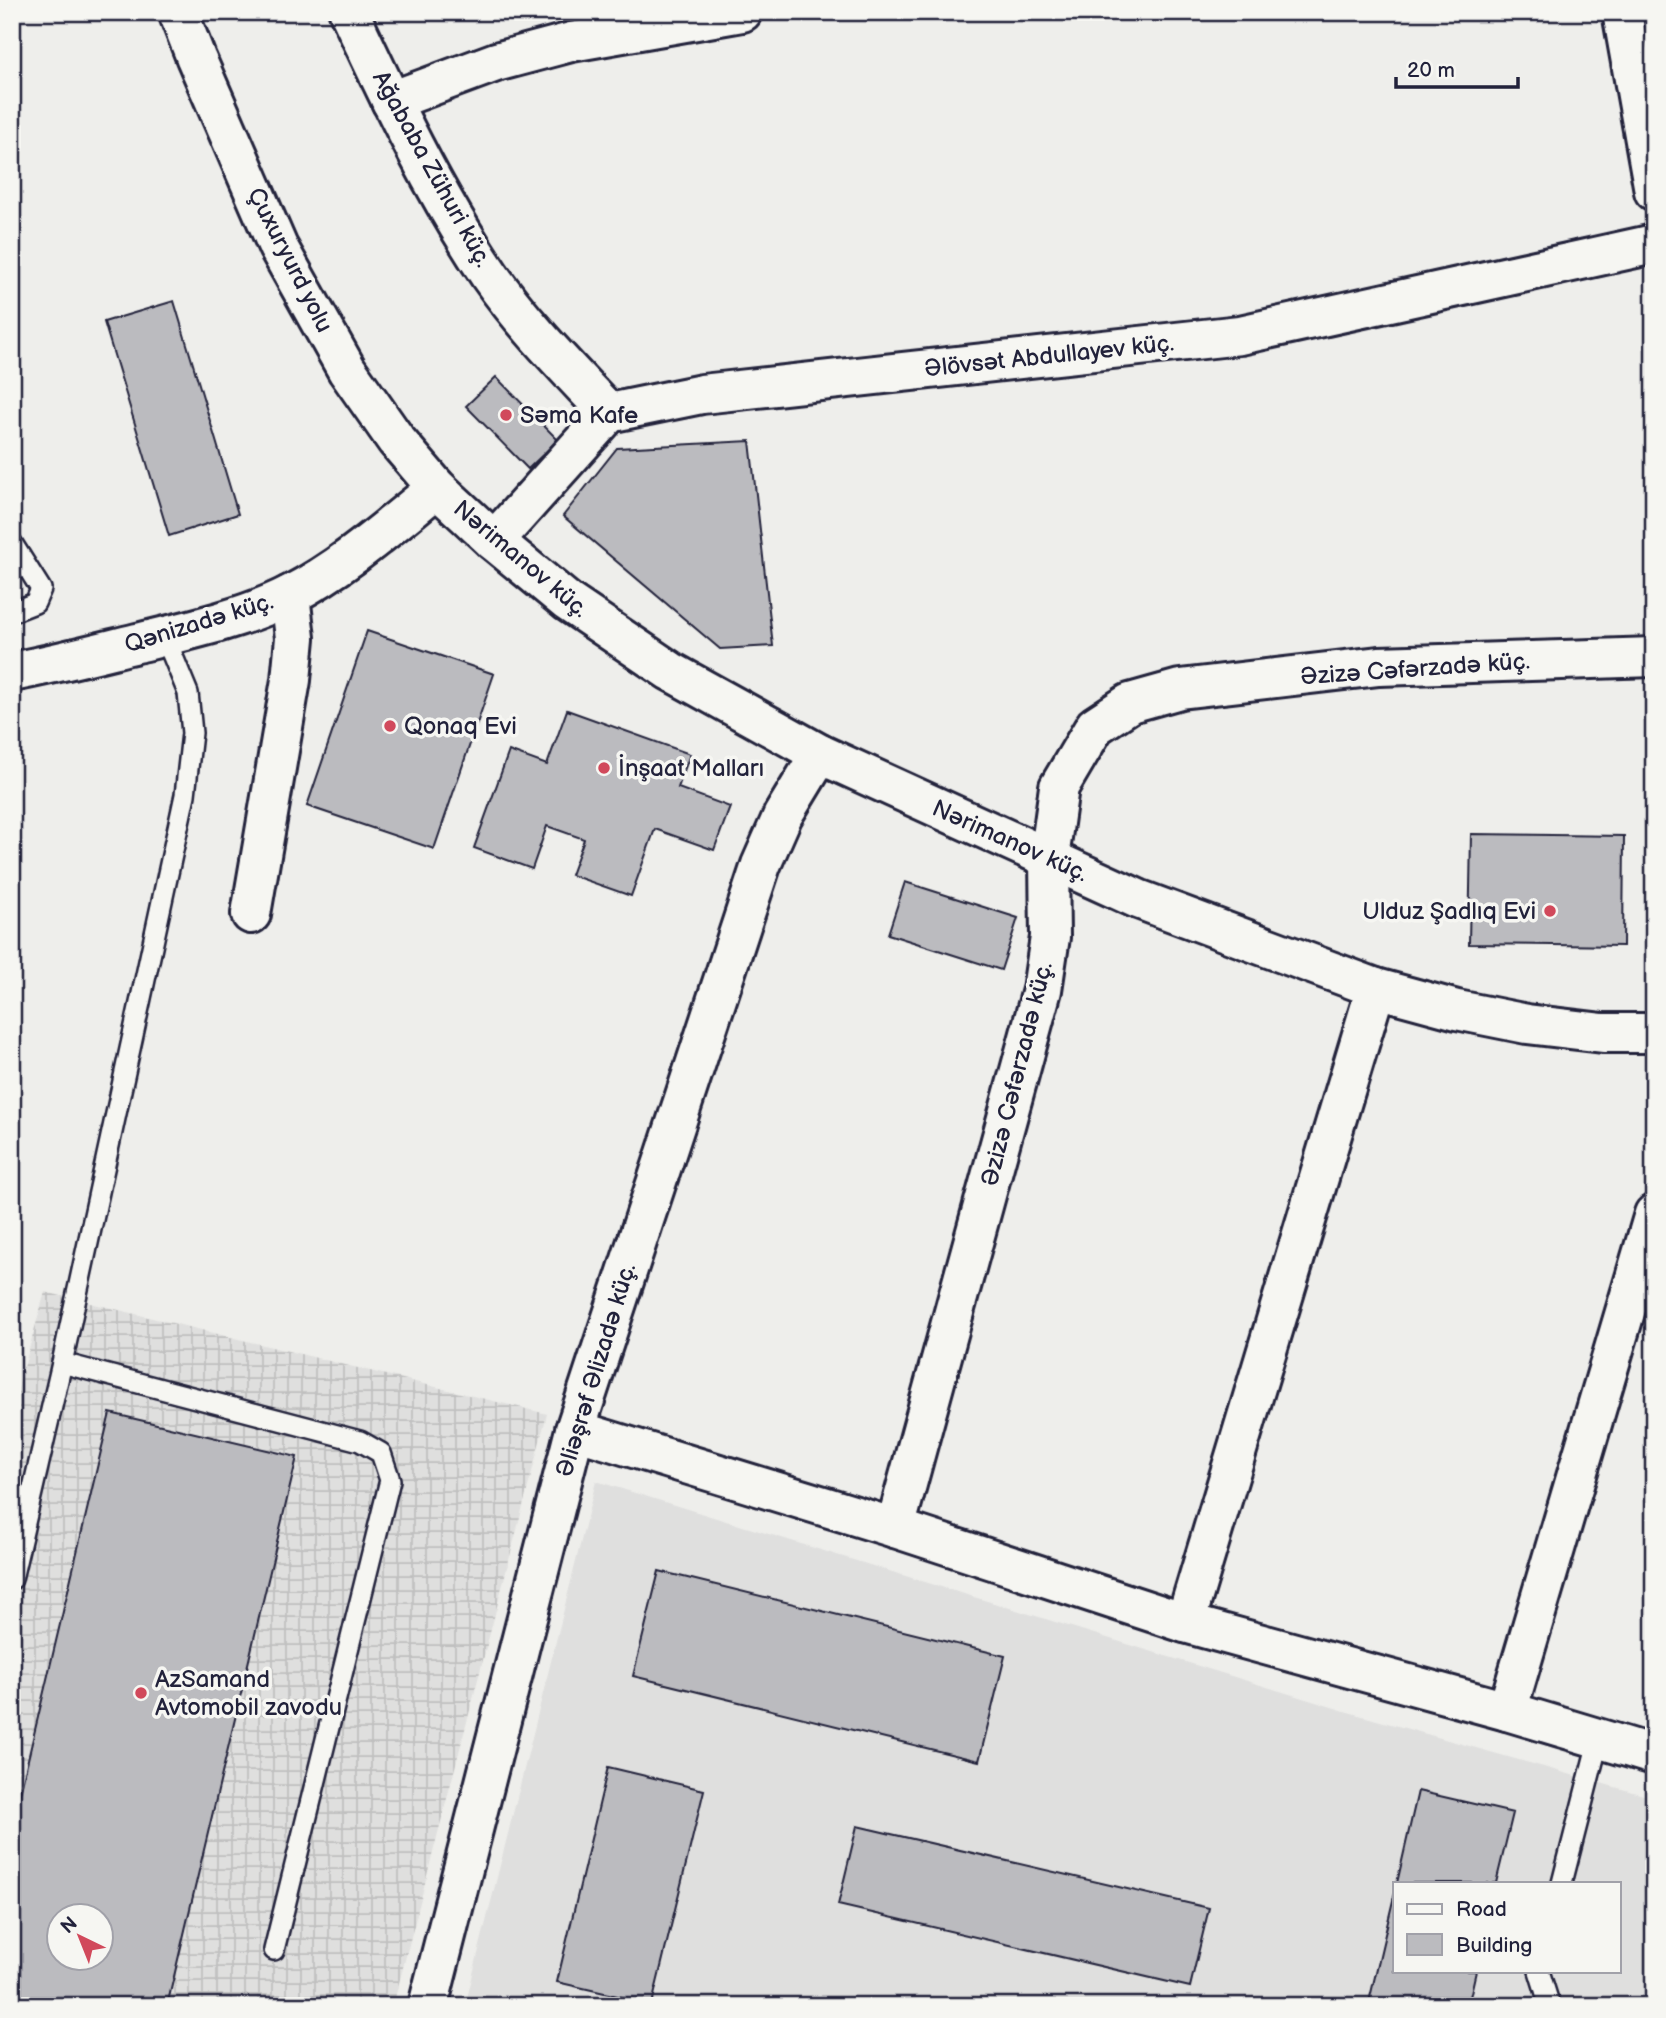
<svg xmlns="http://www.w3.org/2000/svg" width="1666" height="2018" font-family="'Balsamiq Sans',sans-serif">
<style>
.built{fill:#dfdfde;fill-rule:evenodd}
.industrial{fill:url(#industrial-grid);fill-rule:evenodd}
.building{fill:#bbbbbf;stroke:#22223b;stroke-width:2;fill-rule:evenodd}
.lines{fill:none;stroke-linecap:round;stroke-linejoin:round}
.service-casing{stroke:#22223b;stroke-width:24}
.minor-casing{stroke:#22223b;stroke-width:44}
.secondary-casing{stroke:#22223b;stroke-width:44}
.service{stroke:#f6f6f2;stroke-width:19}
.minor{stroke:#f6f6f2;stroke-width:38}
.secondary{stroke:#f6f6f2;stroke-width:38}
.poi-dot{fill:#d1495b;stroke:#f6f6f2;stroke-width:2.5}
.labels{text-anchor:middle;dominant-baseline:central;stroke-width:7;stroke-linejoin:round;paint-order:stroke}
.street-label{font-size:24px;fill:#22223b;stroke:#f6f6f2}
.poi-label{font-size:24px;fill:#22223b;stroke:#f6f6f2;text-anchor:start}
</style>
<defs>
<pattern id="industrial-grid" width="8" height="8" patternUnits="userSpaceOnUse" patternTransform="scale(1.75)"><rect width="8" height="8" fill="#dfdfde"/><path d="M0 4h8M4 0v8" fill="none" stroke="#bfbfbf"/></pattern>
</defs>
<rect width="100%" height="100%" fill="#eeeeeb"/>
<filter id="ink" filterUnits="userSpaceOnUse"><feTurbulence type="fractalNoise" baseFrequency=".0143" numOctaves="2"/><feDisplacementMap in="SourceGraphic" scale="14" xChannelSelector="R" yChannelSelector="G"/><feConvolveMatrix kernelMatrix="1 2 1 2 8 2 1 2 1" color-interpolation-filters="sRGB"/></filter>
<g filter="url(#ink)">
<path class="built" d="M596,1481l752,231 306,86v208h-1189zM1395,1883h224v88h-224z"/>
<path class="industrial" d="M45,1292l502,122 -154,592h-381v-596zM60,1916h42v42h-42z"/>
<g class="building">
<path d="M174,301l64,213 -69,22 -65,-214z"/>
<path d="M496,377l62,63 -30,29 -62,-63z"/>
<path d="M750,441l23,205 -53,3 -157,-133 54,-68z"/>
<path d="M367,631l127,43 -60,175 -127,-43z"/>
<path d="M567,710l123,44 -12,34 52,19 -16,43 -59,-21 -24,67 -60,-21 13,-36 -37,-13 -15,43 -58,-21 35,-97 38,14z"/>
<path d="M1471,834l153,2 -1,110 -154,-2z"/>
<path d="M905,882l113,36 -17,52 -113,-36z"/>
<path d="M110,1413l187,44 -130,549h-155v-179zM60,1916h42v42h-42z"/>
<path d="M659,1571l346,85 -26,105 -346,-85z"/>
<path d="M608,1767l96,23 -52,214 -95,-22z"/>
<path d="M1418,1791l95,22 -17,70h-99z"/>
<path d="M857,1826l352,82 -19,79 -352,-82z"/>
<path d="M1395,1892v79h81l-8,35h-100z"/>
</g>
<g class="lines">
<defs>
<g id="service">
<path d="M12,543l29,46 -6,14 -23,9"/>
<path d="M62,1363l298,78 21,12 9,27 -116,470"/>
<path d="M12,1579l50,-216 123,-568 7,-62 -4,-40 -23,-56"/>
<path d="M1562,1883l37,-145"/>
<path d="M1539,1971l11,35"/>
</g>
<g id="minor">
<path d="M349,12c42,90 85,181 141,264 35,50 78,93 119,137"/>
<path d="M1622,12l32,179"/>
<path d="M391,101l105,-39 75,-20 171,-30"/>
<path d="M494,541l115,-128 93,-19 538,-59 414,-91"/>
<path d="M12,672c42,-8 84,-19 125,-29 50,-12 108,-25 153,-48 54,-28 100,-69 147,-107"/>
<path d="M251,914l40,-234 4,-42 -5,-43"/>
<path d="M575,1430l320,98 290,95 322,88 147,44"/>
<path d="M895,1528l147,-538 8,-53 -1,-78 10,-72 36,-61 35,-23 50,-14 199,-23 275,-9"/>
<path d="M1185,1623l191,-635"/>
<path d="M1507,1711l147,-497"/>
<path d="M428,2006l147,-576 186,-565 22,-50 37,-61"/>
</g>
<path id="secondary" d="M178,12l18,46 82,189 69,123 49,70 41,48 57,53 74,61 102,69 150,83 318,145 238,89 81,22 70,14 76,9h51"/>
</defs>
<use href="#service" class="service-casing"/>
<use href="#minor" class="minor-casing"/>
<use href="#secondary" class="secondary-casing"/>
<use href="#service" class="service"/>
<use href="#minor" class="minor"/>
<use href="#secondary" class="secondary"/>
</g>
</g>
<g class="poi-dot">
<circle cx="506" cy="415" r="7"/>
<circle cx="390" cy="726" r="7"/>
<circle cx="604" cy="768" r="7"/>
<circle cx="1550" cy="911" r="7"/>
<circle cx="141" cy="1693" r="7"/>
</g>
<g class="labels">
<g class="street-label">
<text transform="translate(432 169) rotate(61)">Ağababa Zühuri küç.</text>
<text transform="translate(290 260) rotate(63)">Çuxuryurd yolu</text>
<text transform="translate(1049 356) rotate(-6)">Əlövsət Abdullayev küç.</text>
<text transform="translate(521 559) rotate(40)">Nərimanov küç.</text>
<text transform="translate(199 623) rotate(-17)">Qənizadə küç.</text>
<text transform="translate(1415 669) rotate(-4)">Əzizə Cəfərzadə küç.</text>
<text transform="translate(1010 841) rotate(24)">Nərimanov küç.</text>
<text transform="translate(1017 1074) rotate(-76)">Əzizə Cəfərzadə küç.</text>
<text transform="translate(596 1370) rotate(-73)">Əliəşrəf Əlizadə küç.</text>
</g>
<g class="poi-label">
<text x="520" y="415">Səma Kafe</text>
<text x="404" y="726">Qonaq Evi</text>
<text x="618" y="768">İnşaat Malları</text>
<text x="1536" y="911" text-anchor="end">Ulduz Şadlıq Evi</text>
<text x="155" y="1679">AzSamand<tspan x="155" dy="28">Avtomobil zavodu</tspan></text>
</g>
</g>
<rect width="1666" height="2018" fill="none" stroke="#f6f6f2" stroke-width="42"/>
<rect x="21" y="21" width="1624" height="1976" fill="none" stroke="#22223b" stroke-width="2.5" filter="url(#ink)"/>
<rect x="1393" y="1882" width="228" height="91" fill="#f6f6f2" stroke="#a1a1a9" stroke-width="2"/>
<rect x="1407" y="1904" width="35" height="10" fill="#f6f6f2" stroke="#a1a1a9" stroke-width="2"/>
<text x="1456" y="1916" font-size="21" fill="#22223b">Road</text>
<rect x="1407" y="1934" width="35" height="21" fill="#bbbbbf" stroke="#a1a1a9" stroke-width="2"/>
<text x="1456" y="1952" font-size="21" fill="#22223b">Building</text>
<g transform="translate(80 1937) rotate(317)"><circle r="33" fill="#f6f6f2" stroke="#a1a1a9" stroke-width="2"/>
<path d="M0-5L12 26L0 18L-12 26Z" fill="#d1495b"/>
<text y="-10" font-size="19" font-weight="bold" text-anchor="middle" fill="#22223b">N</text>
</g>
<path d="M1396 77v10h122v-10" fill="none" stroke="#22223b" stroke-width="3.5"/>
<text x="1407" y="77" font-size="21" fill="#22223b" stroke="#f6f6f2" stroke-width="5" paint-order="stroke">20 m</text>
</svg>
